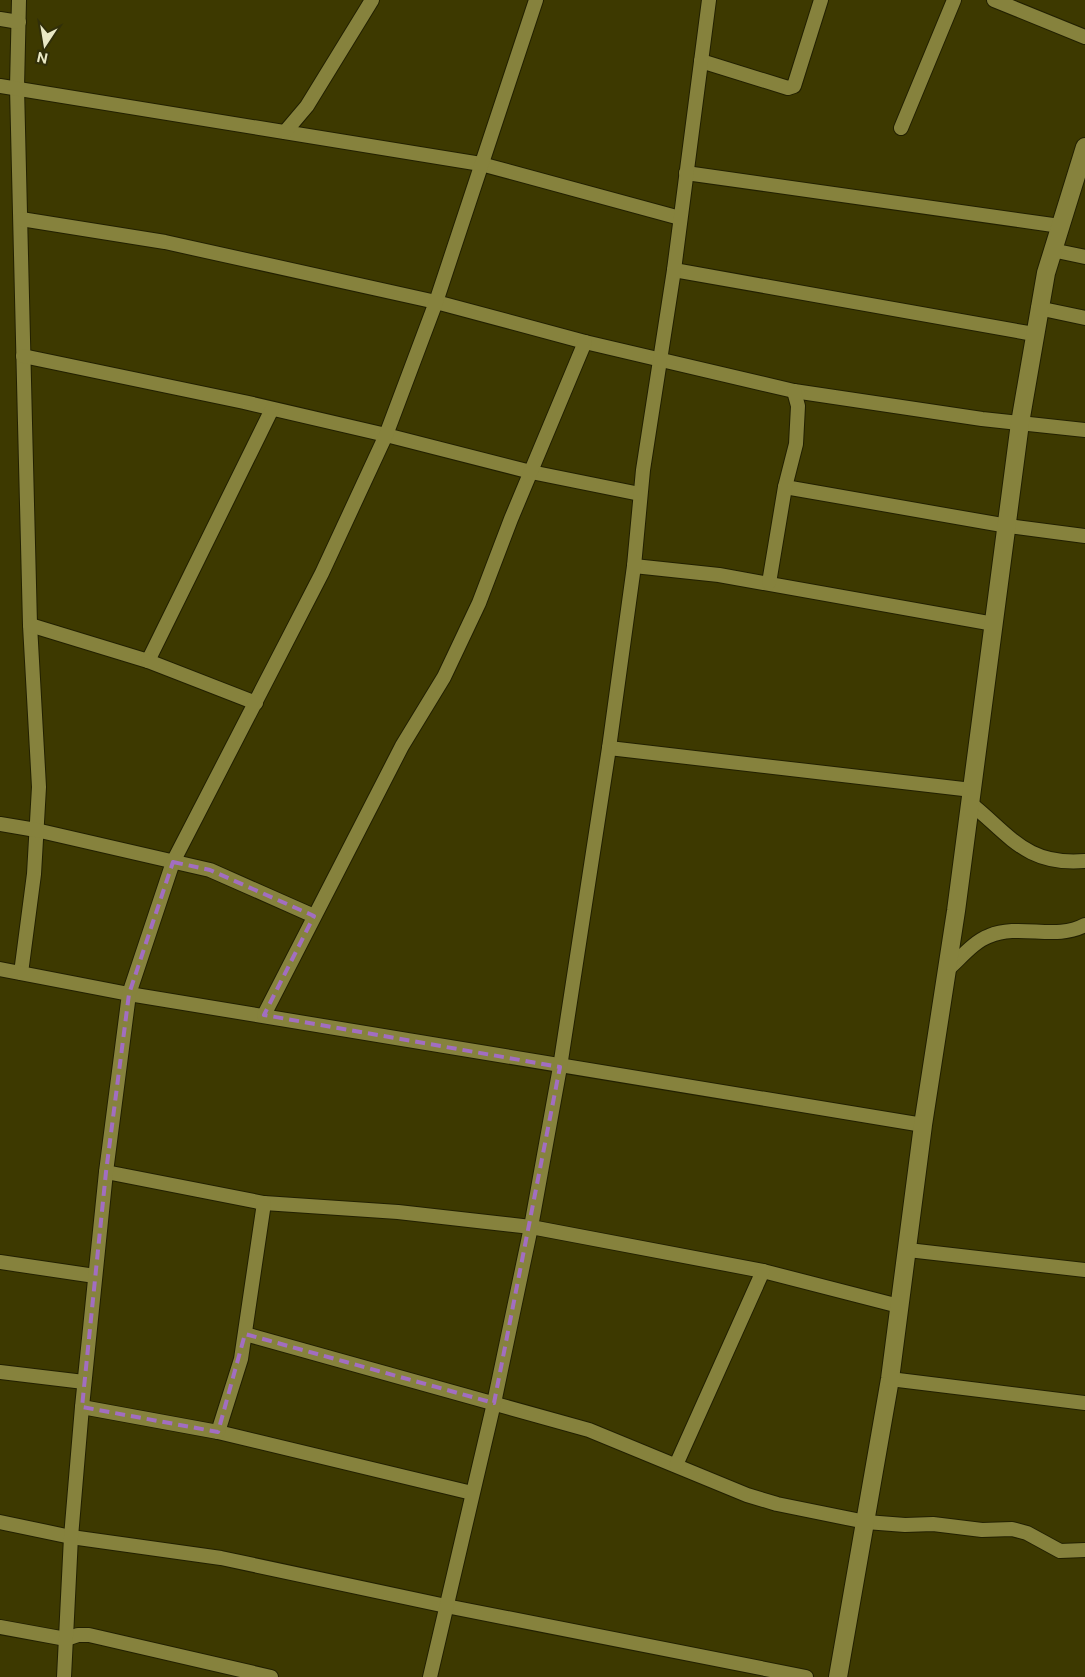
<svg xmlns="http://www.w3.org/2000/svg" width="1085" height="1677" font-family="'Public Sans',sans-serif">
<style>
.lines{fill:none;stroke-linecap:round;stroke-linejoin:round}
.minor-casing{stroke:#222000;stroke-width:16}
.tertiary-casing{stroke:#222000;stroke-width:20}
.minor{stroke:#86823d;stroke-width:14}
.tertiary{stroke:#86823d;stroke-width:18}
.marked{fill:none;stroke:#a26ec1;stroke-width:4;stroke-dasharray:10 6;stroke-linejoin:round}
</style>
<rect width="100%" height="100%" fill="#3d3900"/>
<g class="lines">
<defs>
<g id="minor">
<path d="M19,0l-2,87 8,336 5,202 9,162 -5,87 -13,99"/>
<path d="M994,0l91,37"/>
<path d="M0,19l19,3"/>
<path d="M701,61l87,27 6,-2 27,-86"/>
<path d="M0,86l481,78 199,54"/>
<path d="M901,128l53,-128"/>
<path d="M285,132l22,-26 65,-106"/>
<path d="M686,173l374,53"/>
<path d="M21,219l144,23 271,60 149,40 209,49 188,28 103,11"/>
<path d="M1052,250l33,7"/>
<path d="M674,270l360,64"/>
<path d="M1038,308l47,10"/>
<path d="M23,356l221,46 142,33 145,37 109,22"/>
<path d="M785,487l223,39 77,10"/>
<path d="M634,566l85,9 275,49"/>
<path d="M769,583l16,-96 11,-43 2,-38 -4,-15"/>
<path d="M30,625l118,36 124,-252"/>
<path d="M148,661l108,42"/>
<path d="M609,748l363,42"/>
<path d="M970,803c40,32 56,63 115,58"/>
<path d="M0,824l36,6 174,40 104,46"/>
<path d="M0,969l129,25 794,131"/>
<path d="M947,970c13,-11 26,-28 42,-34 31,-13 67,5 96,-11"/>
<path d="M264,1015l138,-269 42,-69 35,-74 32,-84 74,-177"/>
<path d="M106,1172l158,31 134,9 133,15 232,44 136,35"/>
<path d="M908,1250l177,20"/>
<path d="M0,1262l95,14"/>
<path d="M245,1334l344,96 158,65 30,9 89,18 39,3 28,-1 49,6 30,-1 15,4 33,18 25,-1"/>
<path d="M0,1372l84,10"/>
<path d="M890,1379l195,24"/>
<path d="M82,1407l136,25 254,61"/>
<path d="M218,1432l23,-73 23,-156"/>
<path d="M676,1465l87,-194"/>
<path d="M0,1522l71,15 150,21 225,48 360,71"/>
<path d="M0,1627l66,12 12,-4h11l182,42"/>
<path d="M64,1677l7,-140 11,-130 24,-235 23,-178 44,-132 149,-289 64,-138 50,-133 100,-302"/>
<path d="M430,1677l64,-274 37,-176 29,-160 49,-319 25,-182 9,-96 31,-200 35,-270"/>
</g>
<path id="tertiary" d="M838,1677l52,-298 33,-254 33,-214 64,-488 26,-150 39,-126"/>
</defs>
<use href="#minor" class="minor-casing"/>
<use href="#tertiary" class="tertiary-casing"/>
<use href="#minor" class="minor"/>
<use href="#tertiary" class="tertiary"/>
</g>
<path class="marked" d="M173,862l37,8 104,46 -50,99 296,52 -66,336 -249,-69 -27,98 -136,-25 24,-235 23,-178z"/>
<g transform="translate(45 45) rotate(192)" stroke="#312f09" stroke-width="4" paint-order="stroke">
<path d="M0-4L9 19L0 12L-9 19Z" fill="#e9e8c5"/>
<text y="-8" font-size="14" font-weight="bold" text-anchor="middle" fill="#e9e8c5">N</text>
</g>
</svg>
